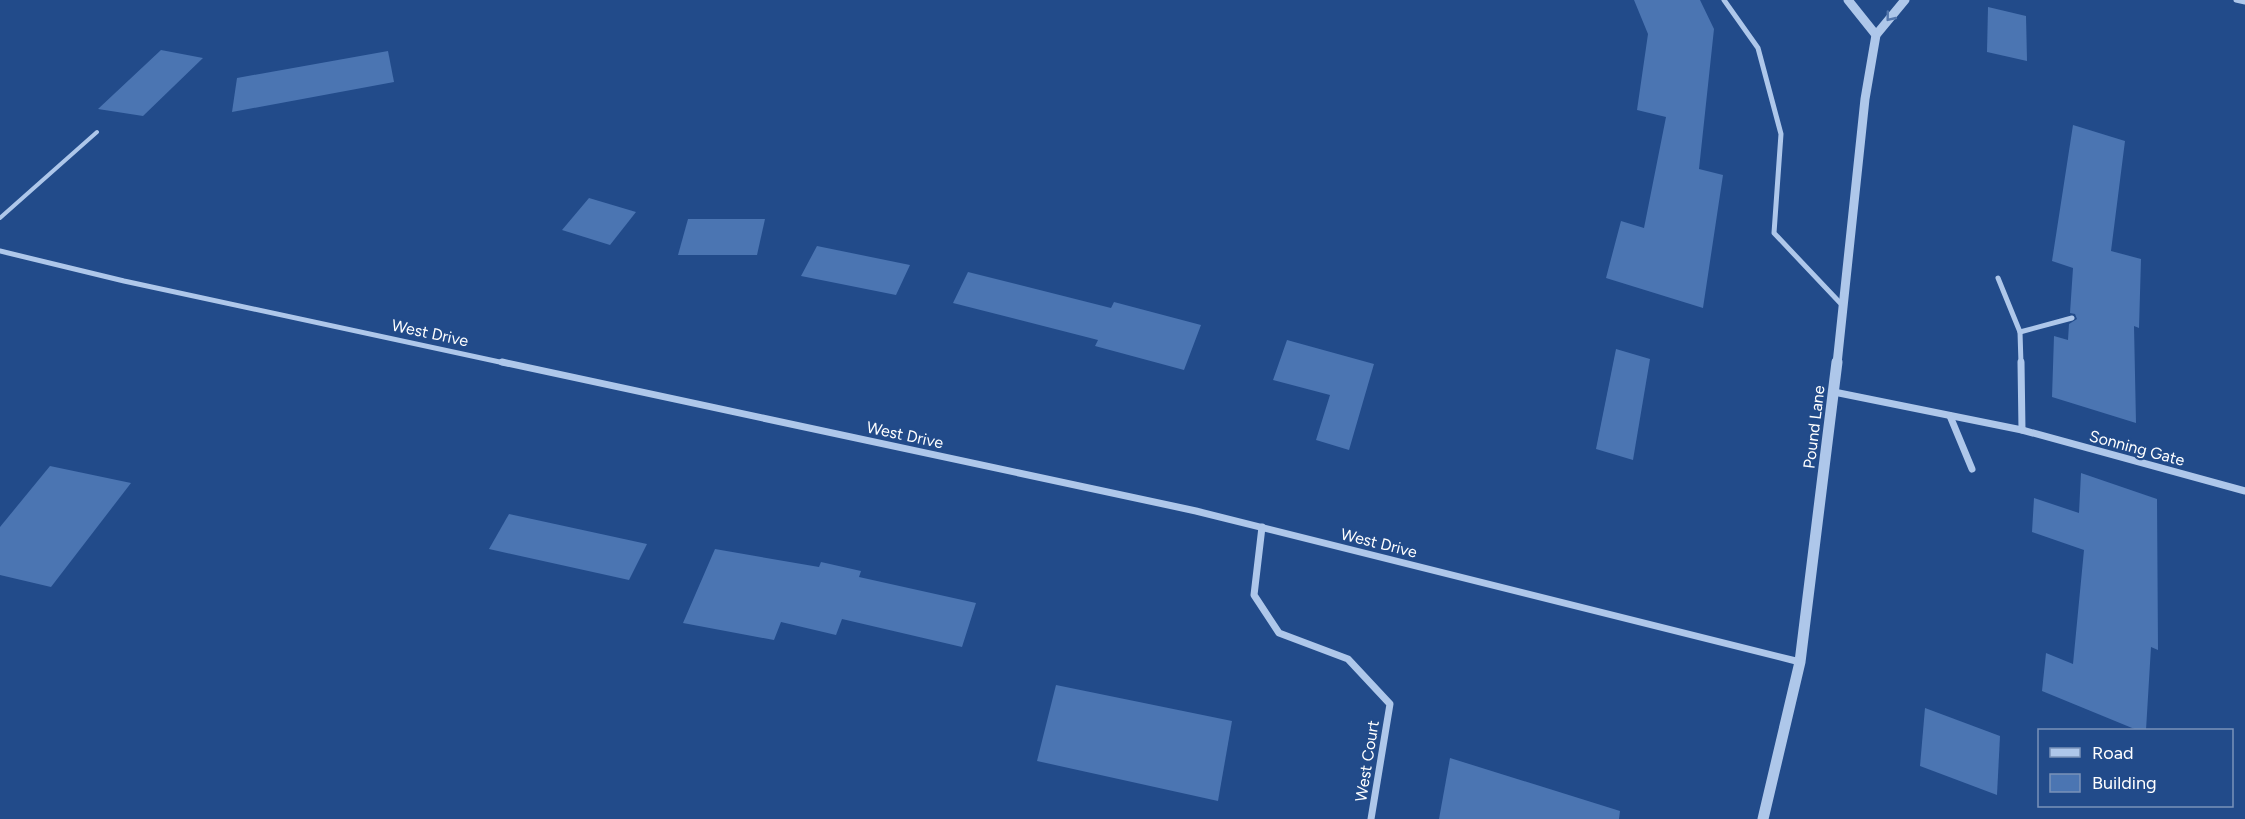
<svg xmlns="http://www.w3.org/2000/svg" width="2245" height="819" font-family="Figtree,sans-serif">
<style>
.building{fill:#4b75b2}
.lines{fill:none;stroke-linecap:round;stroke-linejoin:round}
.service{stroke:#aec7ea;stroke-width:4}
.minor-far1{stroke:#aec7ea;stroke-width:5}
.minor{stroke:#aec7ea;stroke-width:7}
.tertiary-far1{stroke:#aec7ea;stroke-width:9}
.tertiary{stroke:#aec7ea;stroke-width:11}
.oneway{stroke:#5376ac}
.labels{text-anchor:middle;dominant-baseline:central;stroke-width:4.5;stroke-linejoin:round;paint-order:stroke}
.street-label{font-size:16px;fill:#fff;stroke:#224b8a}
</style>
<rect width="100%" height="100%" fill="#224b8a"/>
<g class="building">
<path d="M1634,0h66l14,29 -15,140 24,6 -20,133 -97,-30 15,-57 23,7 22,-111 -29,-7 11,-76z"/>
<path d="M1988,7l38,9 1,45 -40,-9z"/>
<path d="M161,50l42,8 -60,58 -45,-7z"/>
<path d="M388,51l6,31 -162,30 5,-34z"/>
<path d="M2073,125l52,16 -14,110 30,8 -2,69 -5,-2 2,97 -84,-26 2,-61 14,4 1,-16 8,-5 -2,-5 -5,-1 3,-45 -21,-7z"/>
<path d="M589,198l47,14 -26,33 -48,-15z"/>
<path d="M688,219h77l-8,36h-79z"/>
<path d="M817,246l93,19 -14,30 -95,-19z"/>
<path d="M968,272l143,36 3,-6 87,23 -17,45 -89,-24 3,-6 -145,-37z"/>
<path d="M1287,340l87,24 -25,86 -33,-10 14,-45 -57,-15z"/>
<path d="M1616,349l34,10 -17,101 -37,-11z"/>
<path d="M50,466l81,17 -80,104 -51,-12v-48z"/>
<path d="M2081,473l76,26 1,151 -7,-3 -5,83h-9l-95,-39 4,-38 27,11 11,-114 -52,-18 2,-34 45,15z"/>
<path d="M509,514l138,30 -18,36 -140,-31z"/>
<path d="M715,549l104,18 2,-5 40,9 -2,6 117,26 -14,44 -120,-28 -6,16 -55,-13 -7,18 -91,-17z"/>
<path d="M1056,685l176,36 -14,80 -181,-40z"/>
<path d="M1925,708l75,28 -3,59 -77,-29z"/>
<path d="M1450,758l170,53 -1,8h-180z"/>
</g>
<g class="lines">
<path class="service" d="M0,218l97,-86"/>
<g class="minor-far1">
<path d="M1724,0l34,48 23,86 -7,99 70,74"/>
<path d="M2236,0l9,2"/>
<path d="M0,251l124,30 385,83"/>
<path d="M1998,278l22,54 1,32"/>
<path d="M2020,332l52,-14"/>
</g>
<g class="minor">
<path d="M502,362l694,149 604,151"/>
<path d="M2021,362l1,68"/>
<path d="M1834,392l188,38 223,61"/>
<path d="M1950,416l22,53"/>
<path d="M1262,527l-8,68 25,38 69,26 42,45 -19,115"/>
</g>
<g class="tertiary-far1">
<path d="M1848,0l28,35"/>
<path d="M1837,364l28,-265 11,-64 29,-35"/>
</g>
<path class="tertiary" d="M1763,819l37,-157 37,-300"/>
</g>
<defs><path id="oneway-chevron" d="M-2-3.5L2.5 0L-2 3.5" fill="none" stroke-width="1.6" stroke-linecap="round" stroke-linejoin="round" transform="scale(1.5)"/></defs>
<use class="oneway" href="#oneway-chevron" transform="translate(1890 17) rotate(129)"/>
<g class="labels">
<g class="street-label">
<text transform="translate(430 333) rotate(12)">West Drive</text>
<text transform="translate(1814 427) rotate(-83)">Pound Lane</text>
<text transform="translate(905 435) rotate(12)">West Drive</text>
<text transform="translate(2137 448) rotate(15)">Sonning Gate</text>
<text transform="translate(1379 543) rotate(14)">West Drive</text>
<text transform="translate(1367 761) rotate(-81)">West Court</text>
</g>
</g>
<rect x="2038" y="729" width="195" height="78" fill="#224b8a" stroke="#7a93b9" stroke-width="1.5"/>
<rect x="2050" y="748" width="30" height="9" fill="#aec7ea" stroke="#7a93b9" stroke-width="1.5"/>
<text x="2092" y="759" font-size="18" fill="#ffffff">Road</text>
<rect x="2050" y="774" width="30" height="18" fill="#4b75b2" stroke="#7a93b9" stroke-width="1.5"/>
<text x="2092" y="789" font-size="18" fill="#ffffff">Building</text>
</svg>
